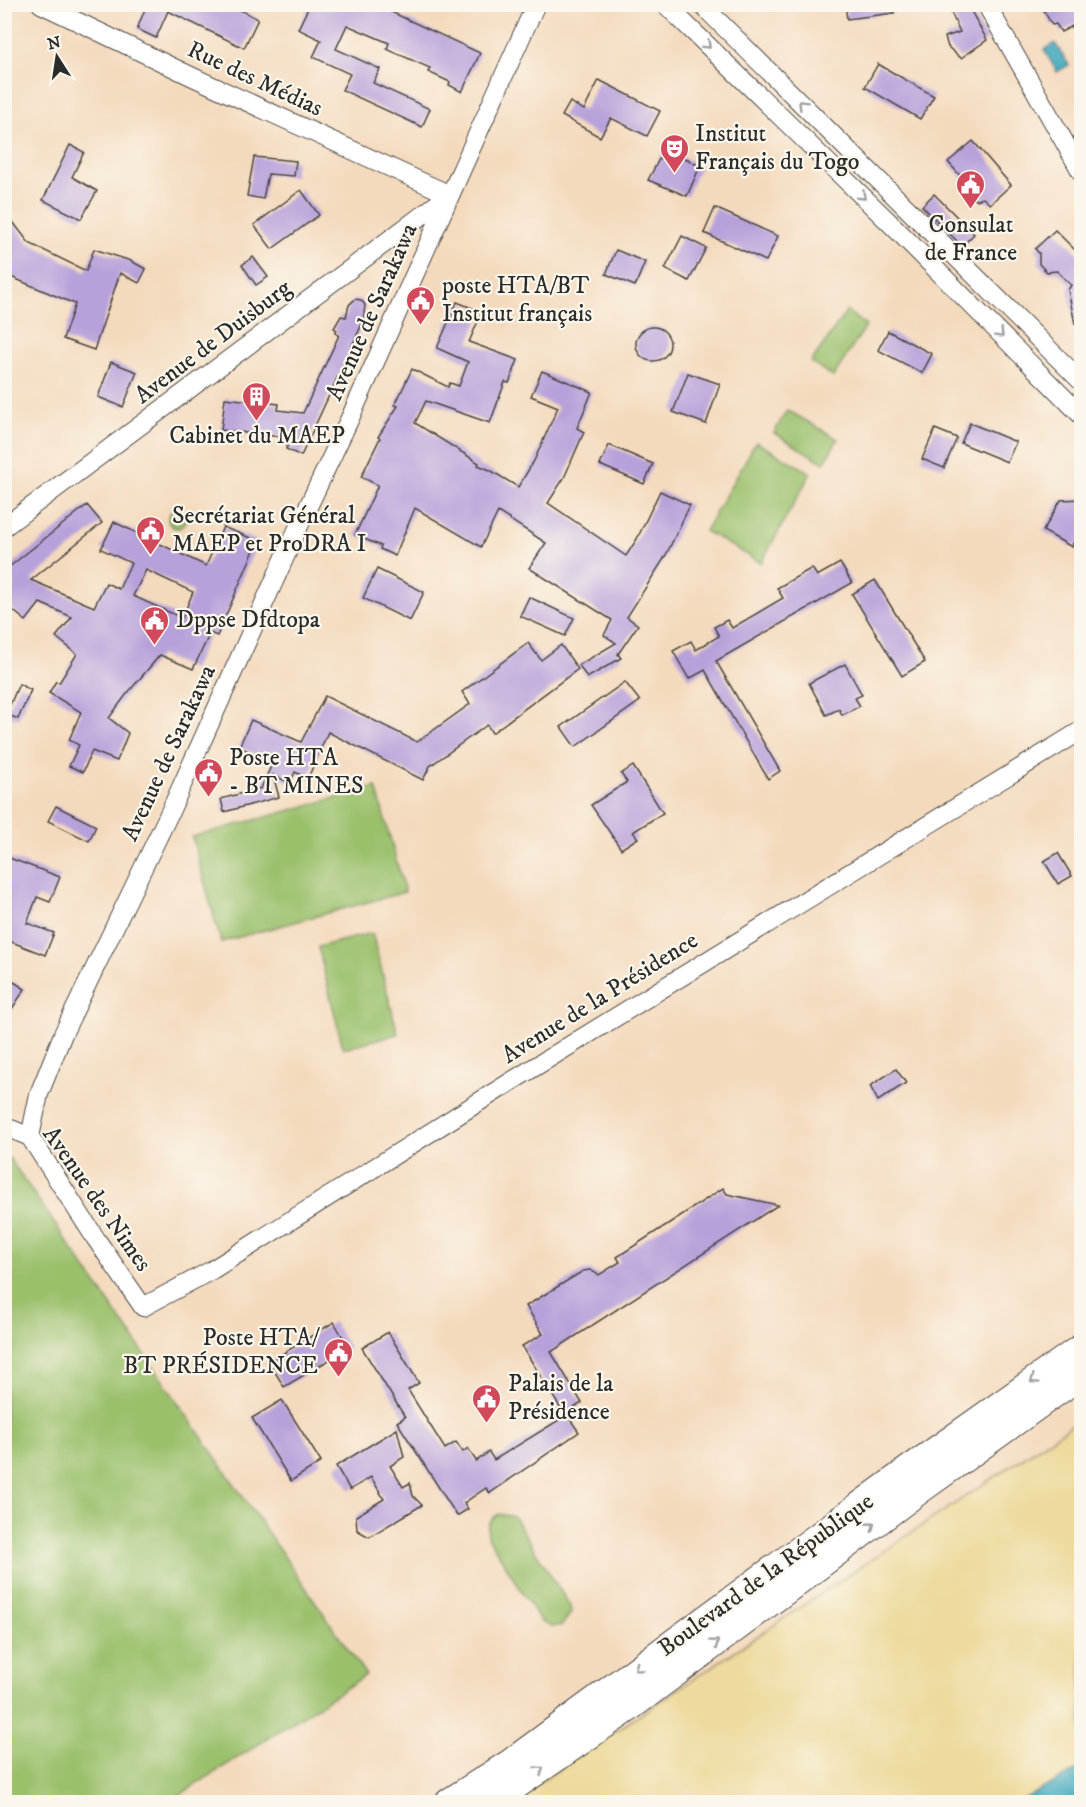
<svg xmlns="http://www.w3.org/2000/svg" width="1086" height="1807" font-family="'IM FELL DW Pica',serif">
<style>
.green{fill:#9ac06b;stroke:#62764b;stroke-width:1.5}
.sand{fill:#eeda9e;stroke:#8c8264;stroke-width:1.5}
.water{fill:#3ea8be;stroke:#346a74;stroke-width:1.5}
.building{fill:#b7a1da;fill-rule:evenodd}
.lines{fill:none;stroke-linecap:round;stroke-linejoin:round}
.minor-casing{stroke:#494541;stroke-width:20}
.highway-casing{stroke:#494541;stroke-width:29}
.minor{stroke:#fff;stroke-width:18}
.highway{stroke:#fff;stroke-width:27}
.oneway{stroke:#a0a0a0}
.labels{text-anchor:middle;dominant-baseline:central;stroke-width:4.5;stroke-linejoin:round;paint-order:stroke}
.street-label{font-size:24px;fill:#2b2b2b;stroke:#fbf7ec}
.poi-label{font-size:24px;fill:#2b2b2b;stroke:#fbf7ec;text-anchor:start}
</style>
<rect width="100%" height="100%" fill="#fbf7ec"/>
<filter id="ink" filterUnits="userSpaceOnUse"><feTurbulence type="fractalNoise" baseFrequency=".0167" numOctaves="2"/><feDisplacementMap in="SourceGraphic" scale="12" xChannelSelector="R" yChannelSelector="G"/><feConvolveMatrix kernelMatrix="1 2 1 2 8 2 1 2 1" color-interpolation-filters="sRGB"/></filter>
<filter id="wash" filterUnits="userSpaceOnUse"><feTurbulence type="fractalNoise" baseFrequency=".008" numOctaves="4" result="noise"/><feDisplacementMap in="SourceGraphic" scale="24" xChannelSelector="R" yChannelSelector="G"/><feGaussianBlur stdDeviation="1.35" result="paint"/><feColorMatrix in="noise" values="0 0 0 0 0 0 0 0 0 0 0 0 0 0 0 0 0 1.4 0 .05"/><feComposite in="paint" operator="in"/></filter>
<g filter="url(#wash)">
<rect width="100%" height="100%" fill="#f4dabd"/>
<g class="green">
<path d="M847,311l19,15 -33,51 -22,-15z"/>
<path d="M787,410l51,29 -14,24 -50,-30z"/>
<path d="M756,442l55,31 -50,90 -56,-32z"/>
<circle cx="177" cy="519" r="9"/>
<path d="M376,787l29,105 -184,50 -29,-105z"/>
<path d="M372,933l26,101 -55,14 -25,-101z"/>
<path d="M5,1157l5,2 356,516 -197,127h-164z"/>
<path d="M499,1514l15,3 56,89 1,7 -9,12 -10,2 -11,-5 -52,-83c-4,-12 0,-19 10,-25z"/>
</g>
<path class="sand" d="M1081,1419v349l-63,34h-508z"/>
<g class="water">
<path d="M1055,43l14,22 -12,7 -13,-22z"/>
<path d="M1081,1768v34h-63z"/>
</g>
<g id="blocks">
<g class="building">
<path d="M147,4h82l29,15 -14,29 -76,-37 -12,27 -19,-9z"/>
<path d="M310,4h64l106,49 -18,39 -13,-7 1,-3 -22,-10 2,-4 -43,-19 2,-6 -42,-18 -11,24 44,20 -7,14 57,26 -8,18 -80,-37 8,-16 -37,-17 8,-17 -23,-11z"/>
<path d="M845,4h49v9l-47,6z"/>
<path d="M947,4h20l20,36 -26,18 -13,-11 -3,-10 15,-5z"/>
<path d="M1040,4h42v17l-21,11 -5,-8 -4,1z"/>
<path d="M878,64l56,32 -14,23 -55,-32z"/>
<path d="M599,80l61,31 -13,25 -36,-18 -11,19 -38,-21 8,-14 14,8z"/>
<path d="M973,141l38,44 -21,19 -7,-6 -6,2 -8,-2 -3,-16 -18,-20z"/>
<path d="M70,145l14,7 -12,25 25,14 -16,28 -38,-19z"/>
<path d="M665,148l35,18 -13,30 -39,-16z"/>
<path d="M254,157l42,4 -2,15 -26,-2 -5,25 -16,-3z"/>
<path d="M301,190l18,25 -47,34 -18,-24z"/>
<path d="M934,194l40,40 -12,12 -40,-40z"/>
<path d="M715,208l63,28 -12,25 -62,-28z"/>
<path d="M13,222l16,21 57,28 8,-22 37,12 15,8 -7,14 -19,-10 -26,77 -31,-11 12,-35 -71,-30v-48l5,4z"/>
<path d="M1055,230l27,27v66l-7,1 -7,-34 3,-5 -14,-14 -10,1 -8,-8v-11l-4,-4z"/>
<path d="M682,236l24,12 -17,33 -24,-12z"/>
<path d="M616,250l29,12 -10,24 -29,-12z"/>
<path d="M253,257l15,20 -12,8 -14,-20z"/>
<path d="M355,299l6,1 4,5 -2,17 -62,134 -15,-7 5,-11 -70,-8 4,-32 54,6 -1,6 25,3 36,-78 -4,-2 2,-3 -3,-2 7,-12 5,1 3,-12z"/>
<path d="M457,302l25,10 -13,30 49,18 -9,23 -4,-1 -15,41 -64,-22 -11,22 64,40 -1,2 12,5 28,17 16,-26 24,-54 -27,-11 11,-25 50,21 -15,36 7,4 -20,46 -16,25 78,53 11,-17 23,-48 30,14 -25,52 -38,60 11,8 -20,29 3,4 -34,20 -8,-13 37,-22 -12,-8 8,-15 -83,-52 17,-25 -48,-31 -17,35 -66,-39 -20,48 -15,-7 1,-3 -26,-11 23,-50 -17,-8 19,-39 -2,-1 20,-31 -3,-1 17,-36 36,18 2,-4 9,3 9,-24 -31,-14z"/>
<circle cx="653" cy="344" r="17"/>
<path d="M888,331l44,23 -10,19 -44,-23z"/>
<path d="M111,362l26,10 -14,35 -25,-10z"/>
<path d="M688,373l32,11 -14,40 -33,-12z"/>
<path d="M970,423l46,19 -9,20 -46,-19z"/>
<path d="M935,429l22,9 -13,30 -22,-9z"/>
<path d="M609,445l44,19 -9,20 -44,-19z"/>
<path d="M1082,499v48l-9,-4 -1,4 -29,-16 18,-31z"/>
<path d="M87,505l15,18 -71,57 63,27 12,-24 13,6 12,-26 -30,-14 13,-27 92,44 17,-39 35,14 -41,95 -7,-3 -17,36 -33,-14 -34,40 -17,23 19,15 -11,28 -25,-10 -9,21 -14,-6 10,-21 -10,-5 12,-28 -32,-19 7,-12 3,2 18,-29 -21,-17 16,-20 -32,-14 -14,18 -22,-18v-32zM146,570l47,22 -11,26 -49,-22z"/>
<path d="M840,563l12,20 -136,78 64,110 -12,8 -63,-109 -16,9 -16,-28 18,-10 5,9 23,-14 -5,-9 13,-7 5,8 51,-30 -6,-10 35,-20 5,8z"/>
<path d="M377,569l47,23 -14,29 -47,-23z"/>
<path d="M875,580l50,82 -23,14 -50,-82z"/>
<path d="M529,597l45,21 -9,18 -45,-20z"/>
<path d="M528,643l13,17 20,-15 17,24 -86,64 -5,-8 -57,41 -7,14 -95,-48 -20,46 -13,-6 -5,11 -17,-8 6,22 -55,15 -3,-13 40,-11 12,-26 -34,-15 12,-27 50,22 24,-46 92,46 53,-38 -8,-12z"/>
<path d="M845,664l17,31 -7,3 5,8 -18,9 -3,-6 -13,6 -17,-32z"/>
<path d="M625,682l15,19 -65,46 -14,-20z"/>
<path d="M19,684l12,6 -13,29 -12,-5z"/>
<path d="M633,766l30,47 -30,19 5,6 -17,11 -30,-44 36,-23 -6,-8z"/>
<path d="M56,806l40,20 -7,15 -41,-20z"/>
<path d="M1058,853l14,23 -14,8 -14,-23z"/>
<path d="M4,856l56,21 -10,25 -13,-5 -10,26 27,10 -9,22 -41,-16z"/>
<path d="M14,982l11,7 -21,32v-24z"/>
<path d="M896,1069l10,14 -28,18 -8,-15z"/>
<path d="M723,1188l4,6 51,11 -227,147 31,51 -18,11 -42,-68 21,-12 -17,-28 57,-35 7,-1 9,5 21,-13 -3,-5z"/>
<path d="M334,1322l15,26 -65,39 -15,-25z"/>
<path d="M388,1332l31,51 -11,7 37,59 11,-7 7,10 5,-4 8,13 13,-9 5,8 73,-45 12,17 -89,61 -4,-5 -22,15 4,6 -11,7 -60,-94 8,-5 -43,-69z"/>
<path d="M282,1400l39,62 -30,19 -39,-63z"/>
<path d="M397,1429l7,28 -14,9 13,21 7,-4 3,13 9,9 -53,32 -12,-7 -1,-14 28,-17 -13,-22 -21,13 -14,-24z"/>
</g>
</g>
</g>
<g filter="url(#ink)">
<use href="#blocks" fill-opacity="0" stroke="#494541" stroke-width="1.5"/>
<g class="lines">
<defs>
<g id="minor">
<path d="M41,4l152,73 257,118"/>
<path d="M665,4l230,224 187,188"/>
<path d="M701,4l381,378"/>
<path d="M986,4l96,169"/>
<path d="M4,527l444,-331"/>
<path d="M4,1126l26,11 66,102 47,68 69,-37 300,-189 570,-351"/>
<path d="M30,1137l9,-43 24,-60 106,-220 129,-286 53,-112 185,-412"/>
</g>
<g id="highway">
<path d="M449,1802l61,-39 398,-293 174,-123"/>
<path d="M492,1802l137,-94 291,-218 162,-116"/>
</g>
</defs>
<use href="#minor" class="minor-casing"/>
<use href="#highway" class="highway-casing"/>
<use href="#minor" class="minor"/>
<use href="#highway" class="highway"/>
</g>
<defs><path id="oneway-chevron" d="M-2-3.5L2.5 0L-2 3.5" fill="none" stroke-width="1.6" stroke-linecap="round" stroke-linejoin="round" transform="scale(1.5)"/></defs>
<g class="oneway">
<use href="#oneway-chevron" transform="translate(707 45) rotate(44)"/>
<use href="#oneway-chevron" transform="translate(802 104) rotate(-135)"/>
<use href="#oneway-chevron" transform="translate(862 196) rotate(44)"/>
<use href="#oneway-chevron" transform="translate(1000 334) rotate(45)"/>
<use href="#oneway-chevron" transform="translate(1034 1380) rotate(145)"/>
<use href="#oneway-chevron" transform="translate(871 1526) rotate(-37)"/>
<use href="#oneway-chevron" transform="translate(715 1643) rotate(-37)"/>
<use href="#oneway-chevron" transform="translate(638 1668) rotate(143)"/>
<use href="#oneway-chevron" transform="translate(540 1770) rotate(-35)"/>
</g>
</g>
<defs>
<symbol id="theatre-pin" viewBox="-11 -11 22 30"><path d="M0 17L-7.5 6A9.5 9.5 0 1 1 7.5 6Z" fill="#d1495b" stroke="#fbf7ec"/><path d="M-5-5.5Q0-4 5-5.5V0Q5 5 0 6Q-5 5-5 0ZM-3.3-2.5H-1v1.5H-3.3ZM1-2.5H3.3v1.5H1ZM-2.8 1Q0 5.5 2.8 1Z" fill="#fff"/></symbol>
<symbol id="civic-pin" viewBox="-11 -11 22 30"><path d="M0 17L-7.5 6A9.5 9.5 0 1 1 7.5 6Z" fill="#d1495b" stroke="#fbf7ec"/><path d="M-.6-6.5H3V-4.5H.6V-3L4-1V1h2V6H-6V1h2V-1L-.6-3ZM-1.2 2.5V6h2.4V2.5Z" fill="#fff"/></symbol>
<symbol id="building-pin" viewBox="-11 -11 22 30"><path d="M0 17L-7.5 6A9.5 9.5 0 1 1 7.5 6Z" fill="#d1495b" stroke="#fbf7ec"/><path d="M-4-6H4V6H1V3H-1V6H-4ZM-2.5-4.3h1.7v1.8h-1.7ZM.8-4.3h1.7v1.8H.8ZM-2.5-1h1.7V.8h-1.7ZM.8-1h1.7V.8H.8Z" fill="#fff"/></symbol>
</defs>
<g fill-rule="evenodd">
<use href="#theatre-pin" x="658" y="132" width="33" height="45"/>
<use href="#civic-pin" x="954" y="168" width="33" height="45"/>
<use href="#civic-pin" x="404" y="284" width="33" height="45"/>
<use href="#building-pin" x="240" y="380" width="33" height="45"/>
<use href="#civic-pin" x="134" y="514" width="33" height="45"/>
<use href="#civic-pin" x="138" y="604" width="33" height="45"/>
<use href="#civic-pin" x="192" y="756" width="33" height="45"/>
<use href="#civic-pin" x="322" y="1336" width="33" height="45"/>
<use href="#civic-pin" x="470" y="1382" width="33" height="45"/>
</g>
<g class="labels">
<g class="street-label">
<text transform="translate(255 79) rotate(25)">Rue des Médias</text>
<text transform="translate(372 312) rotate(-66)">Avenue de Sarakawa</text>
<text transform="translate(213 342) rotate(-37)">Avenue de Duisburg</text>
<text transform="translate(169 753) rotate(-65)">Avenue de Sarakawa</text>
<text transform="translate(600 998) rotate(-32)">Avenue de la Présidence</text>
<text transform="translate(97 1199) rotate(55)">Avenue des Nimes</text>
<text transform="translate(766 1575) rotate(-36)">Boulevard de la République</text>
</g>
<g class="poi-label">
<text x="695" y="134">Institut<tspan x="695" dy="28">Français du Togo</tspan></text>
<text x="971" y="225" text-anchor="middle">Consulat<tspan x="971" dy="28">de France</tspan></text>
<text x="442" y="286">poste HTA/BT<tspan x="442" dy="28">Institut français</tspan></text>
<text x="257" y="436" text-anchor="middle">Cabinet du MAEP</text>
<text x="172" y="516">Secrétariat Général<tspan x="172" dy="28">MAEP et ProDRA I</tspan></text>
<text x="176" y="620">Dppse Dfdtopa</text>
<text x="229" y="758">Poste HTA<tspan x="229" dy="28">- BT MINES</tspan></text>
<text x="318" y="1338" text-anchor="end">Poste HTA/<tspan x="318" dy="28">BT PRÉSIDENCE</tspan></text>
<text x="508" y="1384">Palais de la<tspan x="508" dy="28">Présidence</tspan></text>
</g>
</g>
<rect width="1086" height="1807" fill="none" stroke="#fbf7ec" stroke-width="24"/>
<g transform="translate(57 57) rotate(348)" stroke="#fbf7ec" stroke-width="4.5" paint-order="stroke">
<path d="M0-4.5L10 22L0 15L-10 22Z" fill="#2b2b2b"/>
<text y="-9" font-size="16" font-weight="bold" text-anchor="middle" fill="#2b2b2b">N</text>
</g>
</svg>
